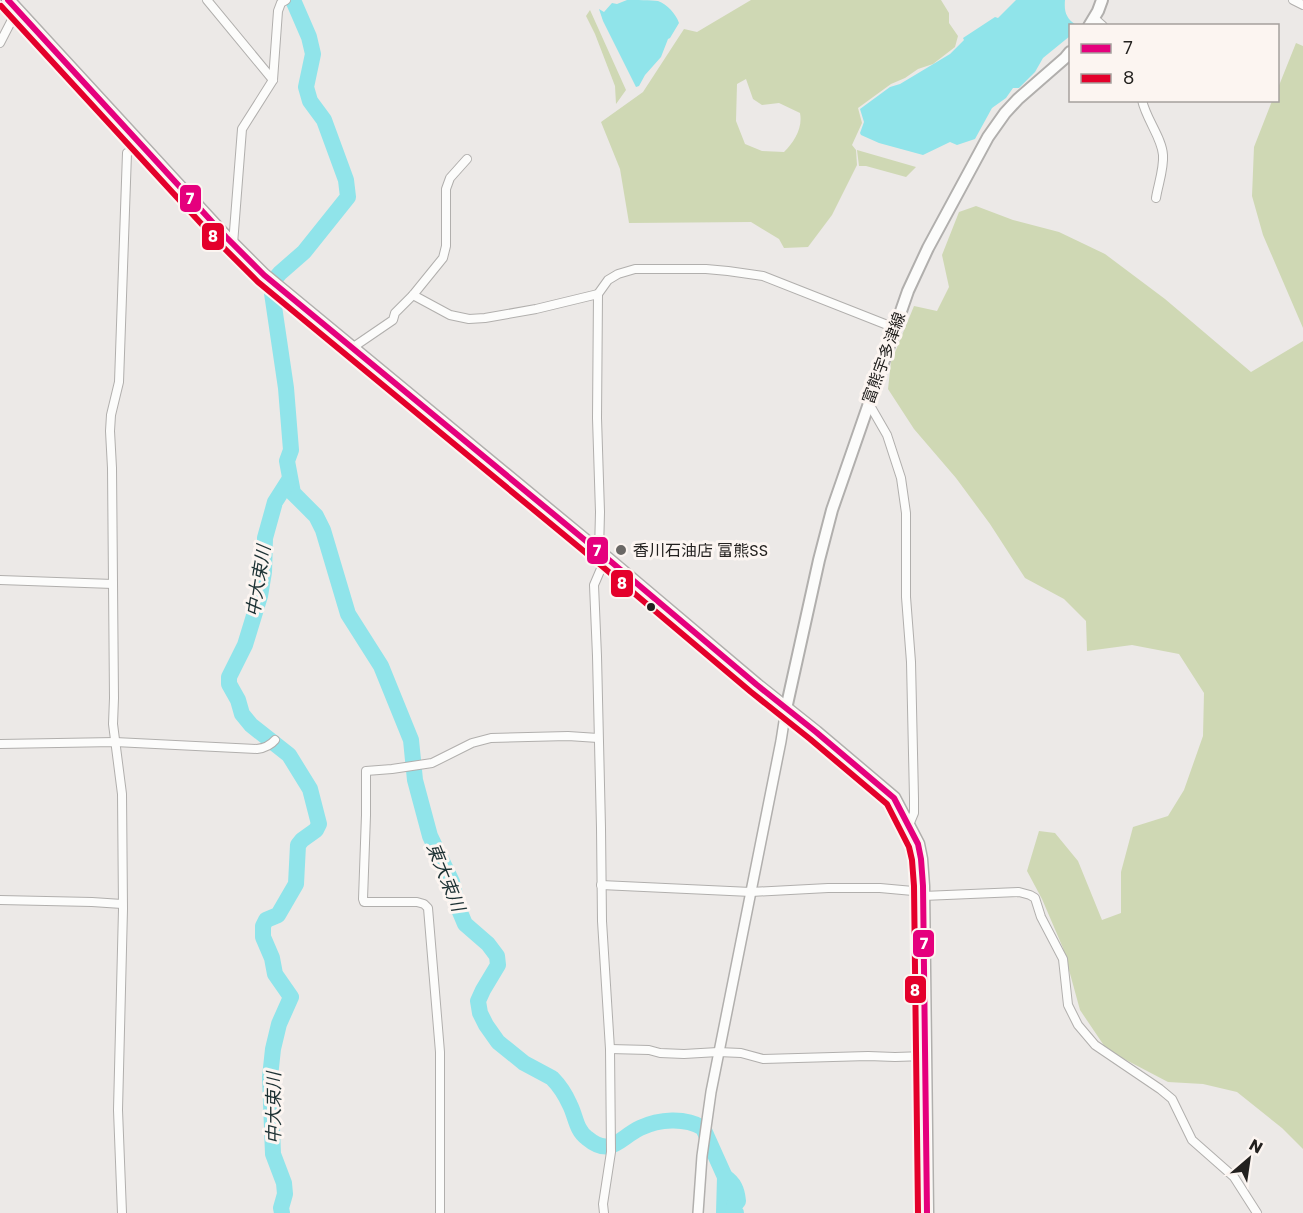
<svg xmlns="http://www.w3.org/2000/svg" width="1303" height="1213" font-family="Poppins,'Noto Sans JP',sans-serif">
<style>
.green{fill:#cfd8b4;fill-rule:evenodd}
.water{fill:#90e4ea}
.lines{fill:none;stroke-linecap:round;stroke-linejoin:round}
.river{stroke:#90e4ea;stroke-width:16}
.minor-casing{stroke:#b1afad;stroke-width:10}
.tertiary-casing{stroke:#b1afad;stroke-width:12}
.secondary-casing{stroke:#b1afad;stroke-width:14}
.primary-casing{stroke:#b1afad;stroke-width:15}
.minor{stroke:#fcfcfb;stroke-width:8}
.tertiary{stroke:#fcfcfb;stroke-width:9}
.secondary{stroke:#fcfcfb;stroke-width:10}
.primary{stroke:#fcfcfb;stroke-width:12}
.bus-1-casing{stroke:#fcf5f1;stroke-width:10}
.bus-2-casing{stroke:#fcf5f1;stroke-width:10}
.bus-1{stroke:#e5007d;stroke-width:6}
.bus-2{stroke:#e4002b;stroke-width:6}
.poi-dot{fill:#696765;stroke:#fcf5f1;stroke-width:2}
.bus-dot{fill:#23211f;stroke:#fcf5f1;stroke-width:2}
.labels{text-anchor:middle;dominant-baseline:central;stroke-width:6;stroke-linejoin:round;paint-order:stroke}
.street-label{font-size:16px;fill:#23211f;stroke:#fcf5f1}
.poi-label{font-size:16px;fill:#23211f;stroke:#fcf5f1;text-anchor:start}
.water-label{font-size:18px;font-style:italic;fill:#1c3133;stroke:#fcf5f1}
.line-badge{stroke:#fcf5f1;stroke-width:2}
.badge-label{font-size:16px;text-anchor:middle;font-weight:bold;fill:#fff}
</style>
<rect width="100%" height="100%" fill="#ece9e7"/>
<g class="green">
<path d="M751,0h190l8,13v10l9,13 -3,11 -22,17 -15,5 -13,9 -14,6 -33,24 4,15 -10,22 4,5 1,15 -25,50 -24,32 -24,1 -5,-9 -28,-17 -122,1 -9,-54 -19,-47 42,-30 41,-63 13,3zM746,79l7,20 9,6 17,-2 21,10c3,15 -6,29 -16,39l-22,-1 -17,-7 -9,-23 1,-37z"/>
<path d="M590,10l36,80 -10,14 -1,-18 -20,-52 -9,-18z"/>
<path d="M1296,43l7,3v282l-40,-93 -11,-39 2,-49 18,-46 6,-1v-12z"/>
<path d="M857,150l59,17 -10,10 -40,-11h-7z"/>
<path d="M976,206l37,14 46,12 46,22 60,45 86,73 52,-31v808l-21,-21 -45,-36 -34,-8 -35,-2 -61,-32 -27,-40 -17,-62 -21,-49 -15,-28 12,-40 16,2 23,28 24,59 19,-7v-41l12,-45 35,-11 16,-26 19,-54 1,-43 -25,-39 -47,-9 -45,6 -1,-30 -22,-22 -39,-21 -35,-54 -34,-46 -42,-49 -26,-40 3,-27 23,-56 23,5 12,-24 -7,-32 17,-43z"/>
</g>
<g class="water">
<path d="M627,0c8,0 25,0 31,1 9,3 18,13 21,22l-9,15 -2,1 -7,18 -16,18 -6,11 -3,1 -33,-66 -4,-12 5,3 8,-9 5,1z"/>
<path d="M1016,0h49c-1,12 1,18 11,25l-6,1v10l-27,22 -8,14 -16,16h-6l-7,10 -14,10 -17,31 -18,6 -7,-3 -27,13 -44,-12 -18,-8 -1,-2 4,-11 -4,-13 30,-22 10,-3 50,-30 14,-14 -1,-2 32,-21 3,1z"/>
</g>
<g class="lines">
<g class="river">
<path d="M293,0l16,37 4,17 -7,33 4,14 14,19 22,60 2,17 -44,55 -24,21 -7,8 -1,12 14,95 5,62 -4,11 6,32 23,23 7,14 25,84 33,52 30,74 4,40 15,56 22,46 5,23 8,19 23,20 9,12 1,9 -15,25 -5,11 2,12 6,12 12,17 26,21 28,15c7,7 14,18 18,27 6,12 6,25 17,33 24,20 32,0 53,-10 19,-9 45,-11 63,0l22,49 -1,36"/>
<path d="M725,1177c9,6 12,13 13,24l-4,5 -1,4 3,3"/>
<path d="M282,1213l-1,-5 4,-14 -1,-11 -11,-29 -3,-77 3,-28 6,-25 12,-27 -16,-23 -3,-16 -9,-21v-11l3,-6 12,-5 18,-31 2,-39 4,-5 14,-10 3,-6 -9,-35 -21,-34 -38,-30 -9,-11 -4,-14 -9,-16v-7l16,-32 15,-49 4,-24 1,-34 10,-36 14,-22"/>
</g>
<defs>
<g id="minor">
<path d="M207,0l66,80"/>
<path d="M1293,0l10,5"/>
<path d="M1094,18l9,8"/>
<path d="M0,43l17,-33"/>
<path d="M1142,100c4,19 20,38 21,55 1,14 -5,30 -7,43"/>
<path d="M233,244l9,-115 31,-49 5,-69 3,-8 5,-3"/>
<path d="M413,295l37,20 19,4 16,-1 51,-9 62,-15"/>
<path d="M352,348l41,-28 2,-7 18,-18 30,-37 3,-12v-57l4,-11 17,-19"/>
<path d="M868,402l19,33 14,43 5,35v84l5,65 3,136v15l-5,12"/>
<path d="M599,552l1,-40 -3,-94 1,-124 10,-14 10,-6 17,-5h71l22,2 35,5 132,52"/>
<path d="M0,580l113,4"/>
<path d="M0,744l115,-2 142,7c8,-1 13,-3 18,-9"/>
<path d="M601,885l150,7 77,-4h52l44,4"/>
<path d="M923,896l96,-4 11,3 5,3 6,19 22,42 5,46 10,20 17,20 65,44 12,10 20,41 42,37 23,36"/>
<path d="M0,900l92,2 30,2"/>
<path d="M610,1049l39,1 11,3 24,1 34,-2 23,1 22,6 105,-3 27,1 30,-1"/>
<path d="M122,1213l-4,-103 5,-201 -1,-115 -9,-70 1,-26 -2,-230 -2,-37 1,-16 8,-33 8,-229"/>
<path d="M440,1213v-161l-12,-144 -4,-4 -7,-2h-53l-1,-3 3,-84v-44l26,-2 40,-6 40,-20 19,-5 77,-2 30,2"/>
<path d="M604,1213l-1,-9 8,-52 -1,-103 -8,-128 -1,-93 -4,-172 -3,-71 12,-28"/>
</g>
<path id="tertiary" d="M698,1213l4,-57 9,-64 70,-351 5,-32"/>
<g id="secondary">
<path d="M1089,26l9,-15 4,-11"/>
<path d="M786,709l33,-149 13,-50 76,-219 20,-43 60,-111 17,-24 13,-14 47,-41 5,-6"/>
</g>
<path id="primary" d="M8,0l218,237 38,38 345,285 148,125 59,47 78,66 24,46 3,15 2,27 4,327"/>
</defs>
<use href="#minor" class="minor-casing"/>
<use href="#tertiary" class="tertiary-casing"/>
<use href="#secondary" class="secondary-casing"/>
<use href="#primary" class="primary-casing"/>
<use href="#minor" class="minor"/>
<use href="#tertiary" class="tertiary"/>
<use href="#secondary" class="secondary"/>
<use href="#primary" class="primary"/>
<defs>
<path id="bus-1" d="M8,0l218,237 38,38 345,285 148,125 59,47 78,66 24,46 3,15 2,27 4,327"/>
<path id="bus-2" d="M1,6l218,237 39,39 345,285 148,125 59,47 77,65 22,43 3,13 2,26 4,327"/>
</defs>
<use href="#bus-1" class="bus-1-casing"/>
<use href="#bus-2" class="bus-2-casing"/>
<use href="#bus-1" class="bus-1"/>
<use href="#bus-2" class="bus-2"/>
</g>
<circle class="poi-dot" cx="621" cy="550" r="6"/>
<circle class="bus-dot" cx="651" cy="607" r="5"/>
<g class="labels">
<g class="street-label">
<text transform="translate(884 358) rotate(-70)">富熊宇多津線</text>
</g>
<g class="poi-label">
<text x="633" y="550">香川石油店 富熊SS</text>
</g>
<g class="water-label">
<text transform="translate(258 581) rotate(-81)">中大束川</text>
<text transform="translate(446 877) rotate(68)">東大束川</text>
<text transform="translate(273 1108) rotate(-90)">中大束川</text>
</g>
</g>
<g class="line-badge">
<rect x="179" y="184" width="23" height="29" rx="6" fill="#e5007d"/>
<rect x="201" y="222" width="24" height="29" rx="6" fill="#e4002b"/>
<rect x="586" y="536" width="23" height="29" rx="6" fill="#e5007d"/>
<rect x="610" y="569" width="24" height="29" rx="6" fill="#e4002b"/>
<rect x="912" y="929" width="23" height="29" rx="6" fill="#e5007d"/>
<rect x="904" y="975" width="23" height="29" rx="6" fill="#e4002b"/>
</g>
<g class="badge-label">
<text x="190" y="204">7</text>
<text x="213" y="242">8</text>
<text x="597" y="556">7</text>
<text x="622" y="589">8</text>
<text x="924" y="949">7</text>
<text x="915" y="996">8</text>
</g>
<rect x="1069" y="24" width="210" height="78" fill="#fcf5f1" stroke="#a5a09d" stroke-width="1.5"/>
<rect x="1081" y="44" width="30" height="9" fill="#e5007d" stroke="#a5a09d" stroke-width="1.5"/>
<text x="1123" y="54" font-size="18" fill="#23211f">7</text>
<rect x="1081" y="74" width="30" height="9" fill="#e4002b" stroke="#a5a09d" stroke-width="1.5"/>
<text x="1123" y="84" font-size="18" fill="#23211f">8</text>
<g transform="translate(1249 1159) rotate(29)" stroke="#fcf5f1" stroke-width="4.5" paint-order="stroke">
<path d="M0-4.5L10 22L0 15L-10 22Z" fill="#23211f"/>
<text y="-9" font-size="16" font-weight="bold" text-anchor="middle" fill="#23211f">N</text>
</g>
</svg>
